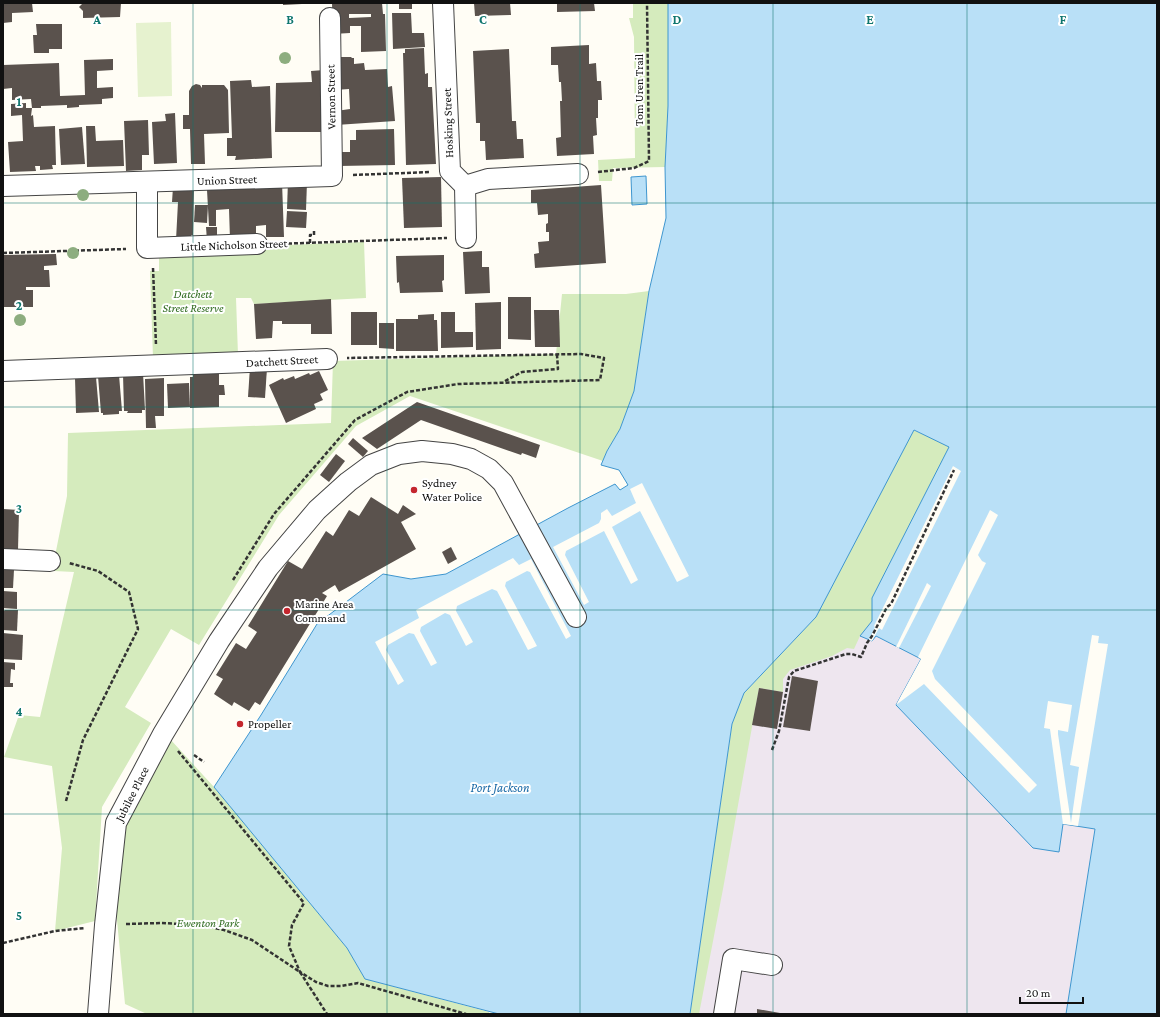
<svg xmlns="http://www.w3.org/2000/svg" width="1160" height="1017" font-family="'Crimson Pro',serif">
<style>
.industrial{fill:#eee6ef}
.green{fill:#d5ebbd}
.pitch{fill:#e6f2cf}
.water{fill:#b9e0f7;stroke:#3f96cf}
.pier{fill:#fffdf5}
.building{fill:#5a524d;fill-rule:evenodd}
.lines{fill:none;stroke-linecap:round;stroke-linejoin:round}
.minor-casing{stroke:#444;stroke-width:22}
.path{stroke:#333;stroke-width:2.5;stroke-dasharray:4 2;stroke-linecap:butt}
.minor{stroke:#fff;stroke-width:20}
.tree{fill:#8dad7f}
.grid{fill:none;stroke:#0f766e;stroke-width:1;stroke-opacity:0.55}
.poi-dot{fill:#c4262e;stroke:#fff;stroke-width:1.5}
.labels{text-anchor:middle;dominant-baseline:central;stroke-width:4;stroke-linejoin:round;paint-order:stroke}
.street-label{font-size:12px;fill:#111;stroke:#fff}
.park-label{font-size:12px;font-style:italic;fill:#2f6b1f;stroke:#fff}
.poi-label{font-size:12px;fill:#111;stroke:#fff;text-anchor:start}
.water-label{font-size:13px;font-style:italic;fill:#1768a6;stroke:#fff}
.grid-label{font-size:13px;text-anchor:middle;font-weight:bold;fill:#0f766e;stroke:#fff;stroke-width:4;stroke-linejoin:round;paint-order:stroke}
</style>
<rect width="100%" height="100%" fill="#fffdf5"/>
<path class="industrial" d="M913,430l-41,168v23l4,15 45,23 142,165 32,5 -29,185h-376l54,-321 72,-76z"/>
<g class="green">
<path d="M633,3h35v103l-3,61 -52,1 -1,13h-13l-1,-21 37,-2 -1,-121 -5,-19h4z"/>
<path d="M364,242l2,56 -112,6 -3,-6h-15l2,57 -85,3 -3,-87h9v-21z"/>
<path d="M649,291l-15,100 -14,38 -13,22 -4,10 -193,-65 -54,30 -77,89 -80,130 -28,-16 -46,78 26,16 -49,84 -7,114 -40,10 7,-83 -10,-82 -48,-9 15,-42 21,2 34,-145 -20,-1 1,-15 12,-60 1,-63 263,-10 2,-62 223,-7 6,-60h64z"/>
<path d="M913,430l37,16 -78,152v23l-12,15 -6,13 -7,-1 -15,8 -42,14 -7,9v13l-24,-4 -36,201 -24,125h-9l42,-290 12,-31 72,-76z"/>
<path d="M170,739l44,48 133,161 18,31 124,33v2h-342l-22,-10 -11,-115 11,-65z"/>
</g>
<path class="pitch" d="M171,22l1,74 -34,1 -2,-74z"/>
<g class="water">
<path d="M668,3h489v1011h-91l29,-185 -32,-5 -4,28 -26,-4 -137,-143 25,-46 -45,-23 -4,5 -12,-5 12,-15v-23l77,-151 -35,-17 -98,187 -72,76 -12,31 -42,290h-191l-134,-35 -18,-31 -133,-161 47,-72 56,-91 66,-50 28,5 35,-5 122,-66 47,-24 5,6 8,-5 -9,-15 -18,-5 6,-14 13,-22 14,-38 15,-100 17,-73 -1,-51 3,-61z"/>
<path d="M646,176l1,28 -15,1 -1,-28z"/>
</g>
<g class="pier">
<path d="M953,466l8,5 -79,159 -3,-2 -7,13 -3,-1 6,-13 -1,-1z"/>
<path d="M642,483l47,93 -12,6 -37,-71 -28,16 26,53 -7,4 -27,-53 -38,20 -1,4 24,47 -5,3 -31,-58 46,-24 2,-4v-6l6,-4 5,7 24,-13 -6,-14z"/>
<path d="M990,510l8,5 -20,40 4,6 4,2 -54,108 3,8 102,106 -8,8 -105,-109 -28,21 25,-46 -3,-2z"/>
<path d="M513,558l6,7 12,-6 40,77 -5,3 -36,-67 -3,-1 -21,11 -1,4 32,60 -9,4 -31,-59 -5,-2 -35,17 -1,5 17,31 -7,4 -16,-31 -5,-2 -24,14 -1,4 17,32 -6,3 -17,-32 -5,-1 -21,12 -2,5 18,31 -6,4 -23,-43 44,-24 -3,-8z"/>
<path d="M927,583l4,3 -32,62 -3,-1z"/>
<path d="M1092,635l7,1 -1,7 10,1 -30,182 -15,-2 -13,-95 -6,-1 4,-27 24,4 -4,27 -10,-2v4l13,89 8,-56 -9,-2z"/>
</g>
<g class="building">
<path d="M3,3h29l1,9 -21,1v9l-9,1z"/>
<path d="M83,3h38l-1,14 -37,1v-7l-4,-4z"/>
<path d="M283,3h19v1l-19,1z"/>
<path d="M332,3h50l1,11h2l1,37 -25,1v-26h-11v7l-17,1zM349,14h22v3l-22,1z"/>
<rect x="399" y="3" width="13" height="6"/>
<path d="M474,3h36l1,12 -36,1z"/>
<path d="M557,3h37l1,8 -38,1z"/>
<path d="M392,13h19l1,20h12l1,14 -32,2z"/>
<path d="M36,24h26v25h-13v4h-15l-1,-18h4z"/>
<path d="M589,45v19l7,-1 1,18h4l1,19h-4v18h-2l1,17 -4,1 1,18 -37,2 -1,-18 5,-1 -1,-36h2l-1,-19h-2l-1,-17h-7v-18z"/>
<path d="M424,48l1,26 3,-1v14h4l4,77 -30,1 -3,-112h2v-4z"/>
<path d="M509,49l3,72h4l1,18h6l1,19 -38,2 -1,-19h-5v-18h-4l-3,-72z"/>
<path d="M334,57h17l1,1h2v6l10,-1 1,7 22,-1 1,18 4,-1 3,35 -59,4v-14l14,-2 -1,-20 -14,1z"/>
<path d="M113,59v11l-16,1v17l16,-1v11l-11,1v5l-23,1v2l-12,1v-3l-26,1v2h-9l-1,8 2,-1 1,12 21,-1 1,39h-4l1,4 -13,1v-4h-5l1,5 -26,1 -2,-30 15,-1 -1,-26 -11,1v-12l15,-1v5h6l-1,-9 -19,1v-12l-9,1v-24l56,-2 1,33 25,-1 -1,-35z"/>
<path d="M324,70l1,62h-50l1,-49 36,-1 -1,-11z"/>
<path d="M251,80l1,7 18,-1 2,72 -37,2 1,-4h-9v-18h5l-2,-57z"/>
<path d="M196,84l4,1 2,3v-3h22l4,5 1,43 -25,1 1,30h-14l-1,-35h-7v-14h6v-24l3,-5z"/>
<path d="M175,113l2,50 -23,1 -2,-42 14,-1 -1,-7z"/>
<path d="M148,120l1,35h-7v15l-16,1 -2,-50z"/>
<path d="M86,126h9l1,15 27,-1 1,26 -37,1z"/>
<path d="M82,127l3,37 -24,1 -2,-36z"/>
<path d="M394,129l1,36 -56,1v-14h11v-12h6v-10z"/>
<path d="M441,177l1,50 -38,1 -2,-50z"/>
<path d="M288,181l19,1 -1,28 -19,-1z"/>
<path d="M282,182l2,55h-18v-12l-10,1v12l-26,1 -1,-30 -13,1v16h-7l-2,-36 17,-4v4h3v-5z"/>
<path d="M601,185l5,78 -71,5 -1,-14 5,-1 -1,-11 11,-1v-9h-3v-8l2,-1v-9l-10,1 -1,-12h-6v-13z"/>
<path d="M173,187l21,1 -1,47h-2v5h-15l2,-38h-6z"/>
<path d="M195,205h13l-1,18 -13,-1z"/>
<path d="M287,211l20,1 -1,16 -20,-1z"/>
<path d="M206,227h11v14h-10z"/>
<path d="M482,251v16h7l1,26 -25,1 -2,-42z"/>
<path d="M56,254l1,11 -13,1v4h5l1,17h-24v3h7v17h-30v-52z"/>
<path d="M444,255v25l-2,1 1,11 -43,1 -1,-11 -2,1 -1,-27z"/>
<path d="M508,297h23v43l-23,-1z"/>
<path d="M331,299l1,35h-21v-10h-29v-3h-9l-1,17 -16,1 -2,-35z"/>
<path d="M501,302v47l-25,1 -1,-47z"/>
<path d="M534,310h25l1,37h-25z"/>
<rect x="351" y="312" width="26" height="33"/>
<path d="M441,312h14v20h18v15l-32,1z"/>
<path d="M434,314v6h3l1,31h-42v-32h22v-4z"/>
<path d="M379,323h15v26l-15,-1z"/>
<path d="M250,367l17,1 -2,30 -17,-1z"/>
<path d="M193,369h26v16h5l1,10h-6v12l-29,1v-31h3z"/>
<path d="M319,371l9,19 -8,4 3,6 -9,4 2,5 -30,14 -17,-38 14,-7 1,2 10,-4 1,3 14,-6 1,2z"/>
<path d="M143,373l2,37h-3v3h-15l1,-2h-4l-1,-37z"/>
<path d="M119,375l3,36h-3v3l-16,1v-2h-2l-3,-37z"/>
<path d="M96,377l3,35 -23,1 -1,-35z"/>
<path d="M164,378v38h-9l1,12h-10l-1,-49z"/>
<path d="M189,383l1,24 -22,1 -1,-24z"/>
<path d="M417,402l123,43 -4,13 -14,-5 -1,2 -100,-35 -44,29 -15,-11z"/>
<path d="M353,438l15,13 -5,6 -15,-13z"/>
<path d="M336,454l9,7 -16,21 -9,-7z"/>
<path d="M371,497l27,17 5,-9 13,9 -15,8 15,27 -77,43 -4,-7 -13,8 5,3 -67,109 -5,-3 -6,9 -15,-9 -2,4 -18,-12 9,-15 -7,-4 20,-32 10,6 11,-17 -9,-6 40,-65 14,8 24,-38 7,5 16,-26 10,6z"/>
<path d="M3,509l16,1 -1,40h-15z"/>
<path d="M451,547l6,12 -9,5 -6,-12z"/>
<path d="M3,569l11,1 -1,18h-10z"/>
<path d="M3,591l14,1v17l-14,-1z"/>
<path d="M5,610h13l-1,21 -14,-1v-19z"/>
<path d="M3,633l20,2 -1,25 -19,-1z"/>
<path d="M3,662l12,1v7l-4,-1 -1,14h3v4h-10z"/>
<path d="M792,676l26,5 -8,50 -27,-4z"/>
<path d="M759,688l24,4 -6,37 -25,-4z"/>
<path d="M757,1009l23,4v1h-23z"/>
</g>
<g class="lines">
<defs>
<g id="minor">
<path d="M443,3l7,168 15,15 1,52"/>
<path d="M147,182v66l110,-4"/>
<path d="M3,186l329,-10 -2,-158"/>
<path d="M465,186l23,-7 90,-5"/>
<path d="M3,371l324,-12"/>
<path d="M3,559l47,2"/>
<path d="M98,1014l7,-89 11,-102 47,-89 56,-93 49,-73 49,-58 31,-28 23,-17 28,-11 23,-3 30,3 19,5 18,10 14,14 73,134"/>
<path d="M724,1014l9,-55 39,6"/>
</g>
</defs>
<use href="#minor" class="minor-casing"/>
<g class="path">
<path d="M598,172l36,-4 15,-7 -2,-158"/>
<path d="M353,175l77,-3"/>
<path d="M310,243v-8h4v-6"/>
<path d="M276,244l171,-6"/>
<path d="M3,253l123,-4"/>
<path d="M153,268l3,77"/>
<path d="M505,381l17,-9 36,-3 -1,-14"/>
<path d="M233,580l41,-66 81,-94 52,-28 51,-8 142,-4 4,-22 -23,-4 -234,4"/>
<path d="M772,750l7,-19 10,-54 5,-6 52,-17h6l9,3 6,-14 5,-7 15,-29 4,-3 63,-134"/>
<path d="M178,751l126,152 -12,22 -3,21 11,26 16,10 12,4h13l17,-3 108,31"/>
<path d="M194,755l10,7"/>
<path d="M66,801l17,-61 55,-111 -9,-37 -31,-21 -29,-8"/>
<path d="M126,924l35,-1 39,2 24,5 28,10 48,32 27,42"/>
<path d="M3,943l52,-12 30,-3"/>
</g>
<use href="#minor" class="minor"/>
</g>
<g class="tree">
<circle cx="285" cy="58" r="6"/>
<circle cx="83" cy="195" r="6"/>
<circle cx="73" cy="253" r="6"/>
<circle cx="20" cy="320" r="6"/>
</g>
<path class="grid" d="M193,3v1011M387,3v1011M580,3v1011M773,3v1011M967,3v1011M3,203h1154M3,407h1154M3,610h1154M3,814h1154"/>
<g class="poi-dot">
<circle cx="414" cy="490" r="4"/>
<circle cx="287" cy="611" r="4"/>
<circle cx="240" cy="724" r="4"/>
</g>
<g class="labels">
<g class="street-label">
<text transform="translate(639 90) rotate(-90)">Tom Uren Trail</text>
<text transform="translate(331 97) rotate(-91)">Vernon Street</text>
<text transform="translate(448 123) rotate(-92)">Hosking Street</text>
<text transform="translate(227 180) rotate(-2)">Union Street</text>
<text transform="translate(234 245) rotate(-2)">Little Nicholson Street</text>
<text transform="translate(282 361) rotate(-3)">Datchett Street</text>
<text transform="translate(132 794) rotate(-63)">Jubilee Place</text>
</g>
<g class="park-label">
<text x="193" y="294">Datchett<tspan x="193" dy="14">Street Reserve</tspan></text>
<text x="208" y="923">Ewenton Park</text>
</g>
<g class="poi-label">
<text x="422" y="483">Sydney<tspan x="422" dy="14">Water Police</tspan></text>
<text x="295" y="604">Marine Area<tspan x="295" dy="14">Command</tspan></text>
<text x="248" y="724">Propeller</text>
</g>
<g class="water-label">
<text x="500" y="787">Port Jackson</text>
</g>
</g>
<g class="grid-label">
<text x="97" y="24">A</text>
<text x="290" y="24">B</text>
<text x="483" y="24">C</text>
<text x="677" y="24">D</text>
<text x="870" y="24">E</text>
<text x="1063" y="24">F</text>
<text x="19" y="106">1</text>
<text x="19" y="310">2</text>
<text x="19" y="513">3</text>
<text x="19" y="716">4</text>
<text x="19" y="920">5</text>
</g>
<rect width="1160" height="1017" fill="none" stroke="#111111" stroke-width="8"/>
<path d="M1020 997v6h63v-6" fill="none" stroke="#111111" stroke-width="2"/>
<text x="1026" y="997" font-size="12" fill="#111111" stroke="#ffffff" stroke-width="3" paint-order="stroke">20 m</text>
</svg>
